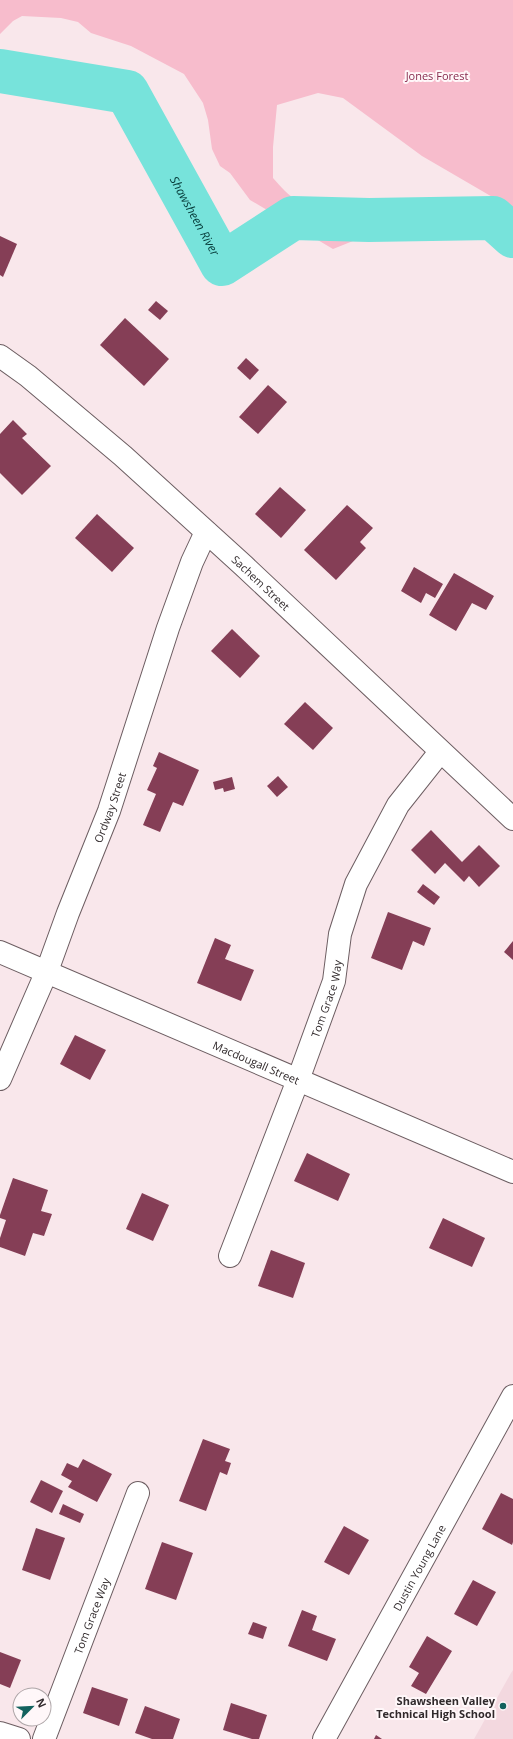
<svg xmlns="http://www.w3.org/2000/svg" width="513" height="1739" font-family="'Open Sans',sans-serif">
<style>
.built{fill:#f3d8df}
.green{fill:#f7bccc}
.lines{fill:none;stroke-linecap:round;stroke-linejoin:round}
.river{stroke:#77e3db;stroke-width:44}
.building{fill:#853e56}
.street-casing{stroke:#6c5d61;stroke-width:24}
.street{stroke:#fff;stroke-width:22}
.poi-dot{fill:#13625e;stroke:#fff7f9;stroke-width:1.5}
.labels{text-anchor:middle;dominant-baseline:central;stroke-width:4;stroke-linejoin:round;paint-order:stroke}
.park-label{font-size:11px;fill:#872a4e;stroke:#fff7f9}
.street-label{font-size:11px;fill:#312a2c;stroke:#fff7f9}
.poi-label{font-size:11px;font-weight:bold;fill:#312a2c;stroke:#fff7f9;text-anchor:end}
.water-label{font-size:12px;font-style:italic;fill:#063b39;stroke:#fff7f9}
</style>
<rect width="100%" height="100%" fill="#f9e7eb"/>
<path class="built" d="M513,1670v69h-39l37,-66z"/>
<path class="green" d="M0,0h513v209l-91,-53 -79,-58 -25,-5 -41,12 -4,42v31c7,8 16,18 25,23 19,12 44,19 55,40l-20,8 -83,-49 -20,-27 -10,-7 -8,-17 -4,-29 -5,-17 -19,-29 -53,-28 -40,-13 -13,-11 -17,-4 -39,-2 -9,5 -13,13z"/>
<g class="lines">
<path class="river" id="s1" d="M0,71l127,21 95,172 71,-46 76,2 124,-2 20,18"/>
</g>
<g class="building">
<path d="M0,236l17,8 -14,33 -3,-2z"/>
<path d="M156,301l12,10 -8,9 -12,-10z"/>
<path d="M125,318l44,41 -25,27 -44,-41z"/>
<path d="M246,358l13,12 -9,10 -13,-12z"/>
<path d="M268,385l19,17 -29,32 -19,-17z"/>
<path d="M13,420l14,14 -5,4 29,28 -29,29 -22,-22v-39z"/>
<path d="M280,487l26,23 -25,28 -26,-24z"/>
<path d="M347,505l26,23 -13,14 6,6 -30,32 -32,-30z"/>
<path d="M97,514l37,34 -22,24 -37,-34z"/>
<path d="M414,567l29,17 -8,14 -9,-5 -5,10 -20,-12z"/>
<path d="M454,573l40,23 -8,14 -14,-7 -16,28 -27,-16z"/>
<path d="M232,629l28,27 -20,22 -29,-27z"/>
<path d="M305,702l28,26 -20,22 -29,-26z"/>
<path d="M159,752l40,18 -16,36 -10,-4 -13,30 -17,-7 13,-31 -9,-4 10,-22 -4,-2z"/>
<path d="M278,776l10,11 -11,10 -10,-11z"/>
<path d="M232,777l3,12 -11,3 -1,-4 -8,2 -2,-8z"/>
<path d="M431,830l31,32 17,-17 21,21 -21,21 -10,-11 -5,6 -19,-19 -10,11 -24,-24z"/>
<path d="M423,884l17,13 -6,8 -17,-13z"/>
<path d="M388,912l43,16 -7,18 -11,-5 -11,29 -31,-12z"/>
<path d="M215,938l16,7 -6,14 29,11 -13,31 -44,-18z"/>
<path d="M513,941v19l-9,-8z"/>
<path d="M75,1035l31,15 -16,30 -30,-16z"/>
<path d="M307,1153l43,21 -12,27 -44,-20z"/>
<path d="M13,1178l35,12 -7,21 11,3 -8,22 -11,-3 -8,23 -25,-9v-9l6,-18 -6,-2v-3z"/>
<path d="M142,1193l27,12 -16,36 -27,-12z"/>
<path d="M443,1218l42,20 -13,29 -43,-19z"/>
<path d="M271,1250l34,13 -12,35 -35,-12z"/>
<path d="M203,1439l27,10 -5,12 6,2 -4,12 -7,-3 -14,39 -27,-10z"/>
<path d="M83,1459l29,15 -15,28 -29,-15 4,-6 -11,-6 6,-12 11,5z"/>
<path d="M41,1480l22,11 -11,22 -22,-11z"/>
<path d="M501,1493l12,6v43l-1,3 -30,-16z"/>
<path d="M63,1504l21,10 -4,9 -21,-9z"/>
<path d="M344,1526l25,14 -20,35 -25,-13z"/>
<path d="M36,1528l29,10 -15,42 -28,-10z"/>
<path d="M162,1542l31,11 -17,47 -31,-11z"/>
<path d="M473,1580l23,12 -19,34 -23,-12z"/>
<path d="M302,1610l15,6 -5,14 24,9 -9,22 -39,-15z"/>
<path d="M253,1622l14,5 -4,12 -15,-5z"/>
<path d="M427,1636l25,15 -26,43 -15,-8 8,-13 -10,-6z"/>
<path d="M0,1652l21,8 -11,28 -10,-4z"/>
<path d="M92,1687l36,12 -9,27 -36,-13z"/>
<path d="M231,1703l36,12 -8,24h-7l-29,-9z"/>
<path d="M145,1706l35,13 -7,20h-21l-17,-6z"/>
<path d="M376,1735l6,4h-8z"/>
</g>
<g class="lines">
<defs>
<g id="street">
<path id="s2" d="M0,356l28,20 95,80 121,110 269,253"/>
<path id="s3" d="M0,952l513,220"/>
<path id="s4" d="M0,1079l47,-108 21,-58 41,-102 59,-183 24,-66 14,-30"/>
<path id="s5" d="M230,1256l68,-176 36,-99 6,-47 16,-50 42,-79 42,-53"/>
<path d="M0,1733l19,6"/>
<path id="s6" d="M44,1739l94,-246"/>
<path id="s7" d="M324,1739l189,-343"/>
</g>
</defs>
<use href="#street" class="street-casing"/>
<use href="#street" class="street"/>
</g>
<circle class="poi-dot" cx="503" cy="1706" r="4"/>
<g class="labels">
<g class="park-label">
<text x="437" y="75">Jones Forest</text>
</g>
<g class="street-label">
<text stroke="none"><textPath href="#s2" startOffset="346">Sachem Street</textPath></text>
<text stroke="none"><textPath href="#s4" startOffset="293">Ordway Street</textPath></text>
<text stroke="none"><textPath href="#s5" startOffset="275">Tom Grace Way</textPath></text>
<text stroke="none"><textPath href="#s3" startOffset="279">Macdougall Street</textPath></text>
<text stroke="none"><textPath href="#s7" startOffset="196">Dustin Young Lane</textPath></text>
<text stroke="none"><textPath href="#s6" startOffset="132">Tom Grace Way</textPath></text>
</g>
<g class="poi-label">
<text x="495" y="1700">Shawsheen Valley<tspan x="495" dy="13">Technical High School</tspan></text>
</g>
<g class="water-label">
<text stroke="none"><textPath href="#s1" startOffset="270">Shawsheen River</textPath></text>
</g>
</g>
<g transform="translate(32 1707) rotate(66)"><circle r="19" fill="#fff7f9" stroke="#ada5a7"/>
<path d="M0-3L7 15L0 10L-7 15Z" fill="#13625e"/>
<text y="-6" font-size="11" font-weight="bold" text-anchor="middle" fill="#312a2c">N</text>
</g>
</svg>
